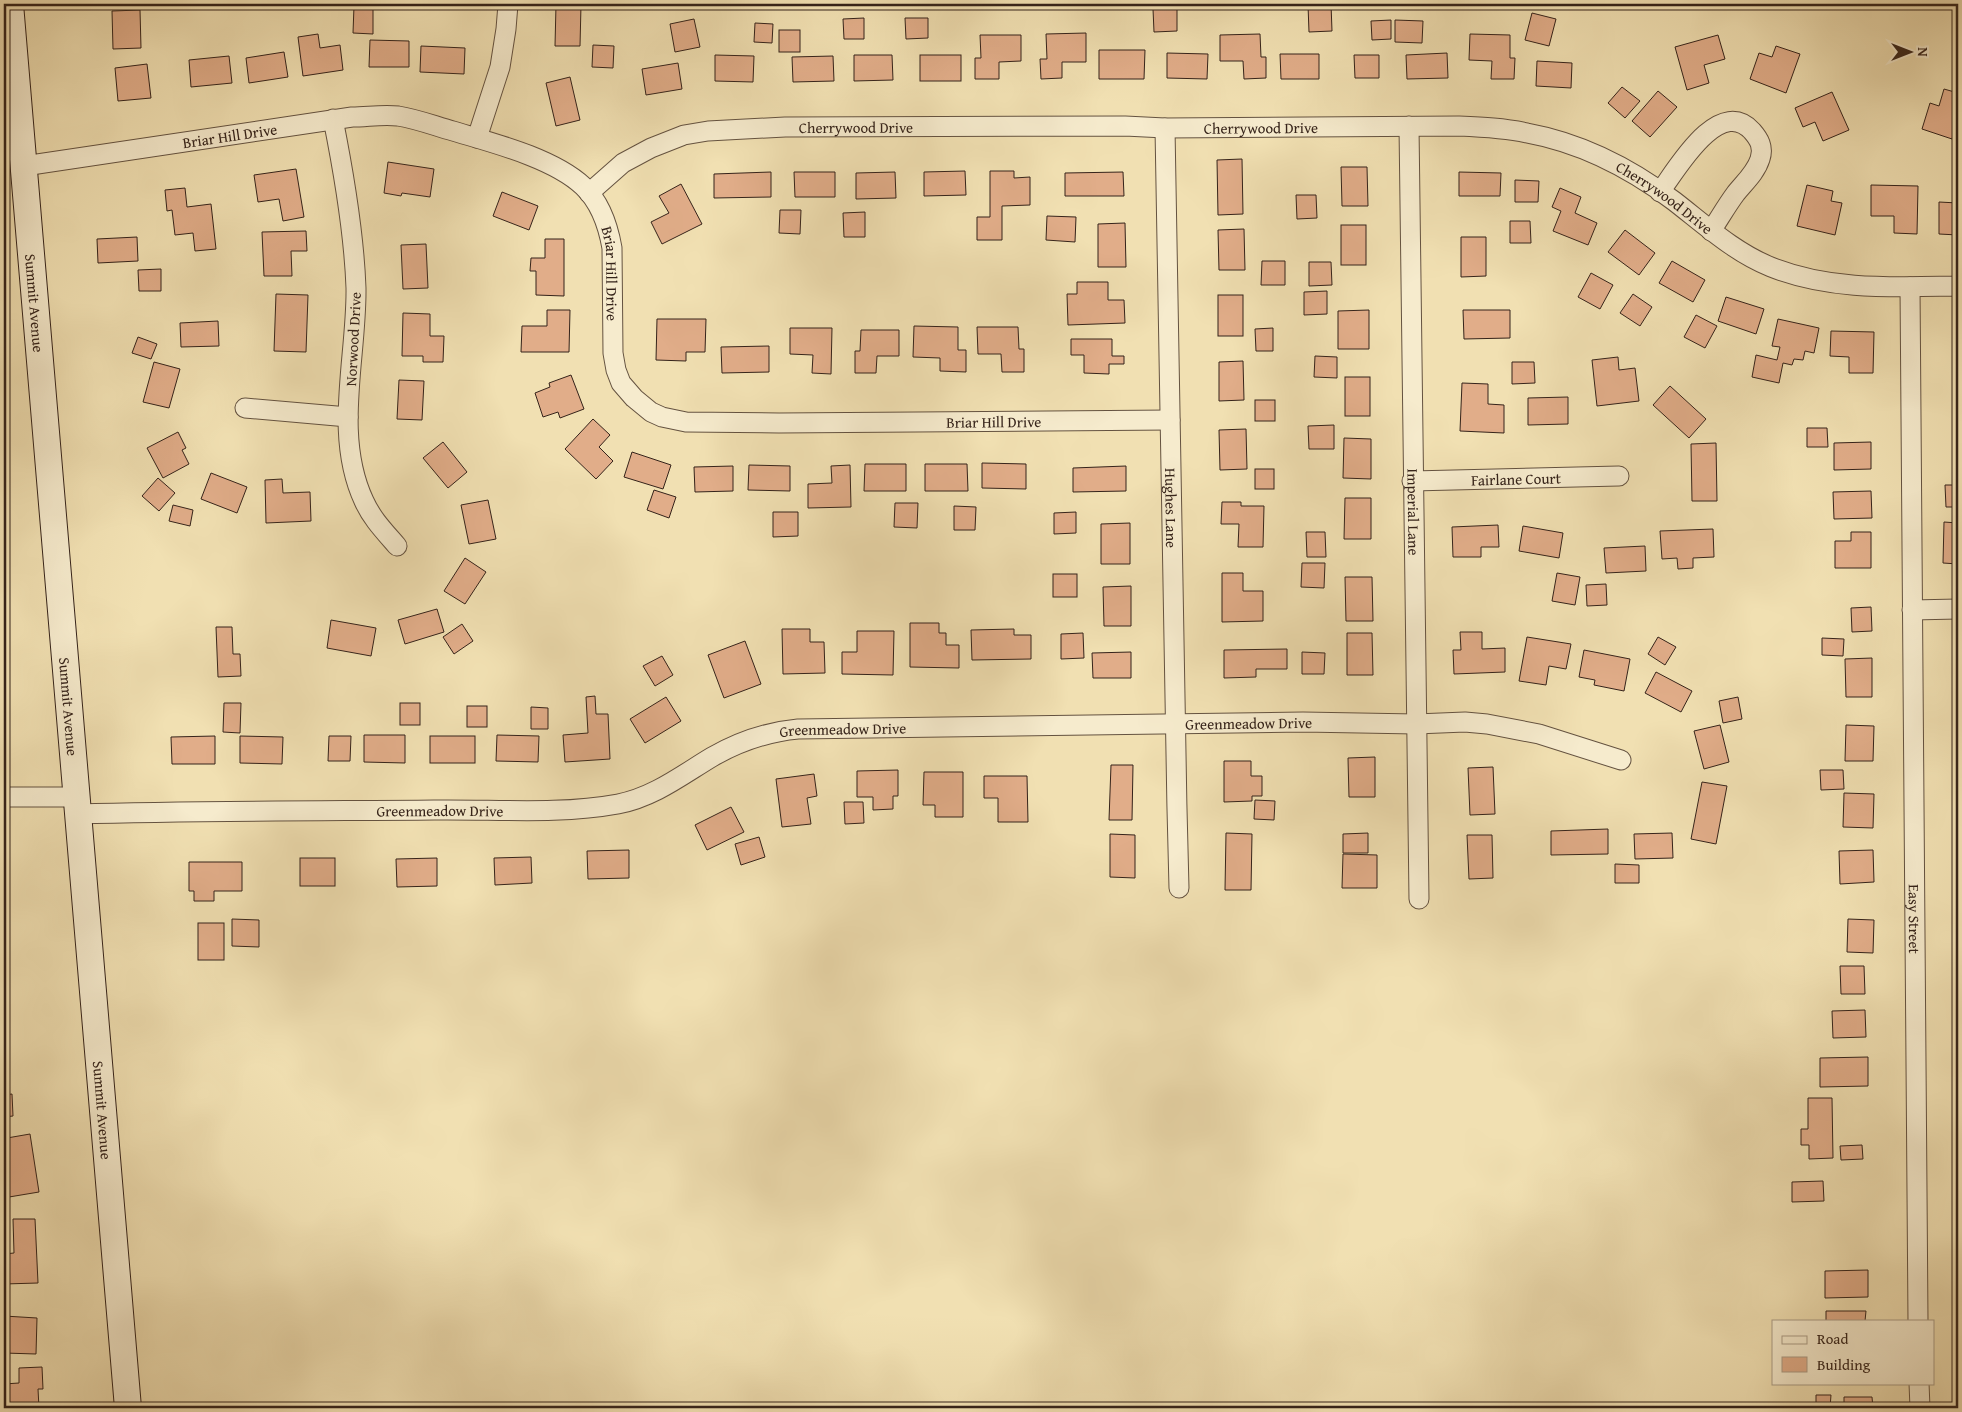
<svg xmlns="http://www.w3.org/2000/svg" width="1962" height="1412" font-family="'Gentium Book Plus',serif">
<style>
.building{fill:#e1ad89;stroke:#35231a}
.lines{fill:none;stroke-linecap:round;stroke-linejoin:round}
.street-casing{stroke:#645240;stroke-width:21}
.secondary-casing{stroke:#35231a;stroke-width:28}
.street{stroke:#f6ebcd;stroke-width:19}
.secondary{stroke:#f6ebcd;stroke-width:26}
.labels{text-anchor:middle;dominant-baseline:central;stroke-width:4;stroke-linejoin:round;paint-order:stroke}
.street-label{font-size:15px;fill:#35231a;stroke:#f6ebcd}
</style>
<rect width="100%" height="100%" fill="#f1e0b2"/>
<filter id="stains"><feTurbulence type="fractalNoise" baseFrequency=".004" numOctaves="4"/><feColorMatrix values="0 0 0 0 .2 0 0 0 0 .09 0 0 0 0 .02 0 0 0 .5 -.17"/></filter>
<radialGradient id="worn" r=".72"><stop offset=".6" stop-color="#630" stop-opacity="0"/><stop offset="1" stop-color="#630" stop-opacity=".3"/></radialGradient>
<g class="building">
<path d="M1331,4l1,27 -23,1 -1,-27z"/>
<path d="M556,5h25l-1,41h-25z"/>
<path d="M354,6l19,1v27l-20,-1z"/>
<path d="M1177,8v23l-23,1 -1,-23z"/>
<path d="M140,10l1,38 -28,1 -1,-38z"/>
<path d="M1532,13l24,6 -7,27 -24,-6z"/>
<path d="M864,18v21h-20l-1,-20z"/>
<path d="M905,18h23v20l-22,1z"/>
<path d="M694,19l6,28 -25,5 -5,-28z"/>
<path d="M1391,20v19l-19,1 -1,-19z"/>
<path d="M1395,20l28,1 -1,22 -27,-1z"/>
<path d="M755,23l18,1 -1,19 -18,-1z"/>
<rect x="779" y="30" width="21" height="22"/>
<path d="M1086,33v29h-24v16l-21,1 -1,-20h7l-1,-25z"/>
<path d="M318,34l2,14 20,-3 3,25 -40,6 -5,-39z"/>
<path d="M1260,34l1,23h5v21l-22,1 -1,-18h-23v-26z"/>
<path d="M1470,34l40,1v23h5l-1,21h-23l1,-18 -23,-1z"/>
<path d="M980,35h41v26l-22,1v17h-24v-21h6z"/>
<path d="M1718,35l7,24 -21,6 5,18 -22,7 -12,-43z"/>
<path d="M370,40l39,1v26h-40z"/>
<path d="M593,45l21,1 -1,22 -21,-1z"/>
<path d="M421,46l44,2 -1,26 -44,-2z"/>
<path d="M1776,46l24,8 -14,39 -36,-14 9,-26 13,4z"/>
<path d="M1099,50h46l-1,29h-45z"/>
<path d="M284,52l4,25 -39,6 -3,-25z"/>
<path d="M1167,53l41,1 -1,25 -40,-1z"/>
<path d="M1447,53l1,25 -41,1 -1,-24z"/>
<path d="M1280,54h39v25h-38z"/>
<path d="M715,55l39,1 -1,26 -38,-1z"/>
<path d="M854,55h38l1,25 -39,1z"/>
<rect x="920" y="55" width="41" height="26"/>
<path d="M1354,55h25v23h-24z"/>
<path d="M229,56l3,27 -41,4 -2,-27z"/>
<path d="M833,56l1,25 -41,1 -1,-25z"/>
<path d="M1537,61l35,2 -1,25 -35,-2z"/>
<path d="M678,63l4,26 -36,6 -4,-26z"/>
<path d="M147,64l4,34 -33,3 -3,-33z"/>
<path d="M570,77l10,43 -24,6 -10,-43z"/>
<path d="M1622,87l18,14 -15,17 -17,-15z"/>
<path d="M1944,89l14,4v25l-6,21 -30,-10 8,-26 9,3z"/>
<path d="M1658,91l19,16 -27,30 -18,-16z"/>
<path d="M1832,92l17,38 -26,11 -8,-19 -12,5 -8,-19z"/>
<path d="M1242,159l1,55 -25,1 -1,-55z"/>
<path d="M388,162l46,7 -4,28 -28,-4 -1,3 -17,-3z"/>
<path d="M1341,167h26l1,39h-26z"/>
<path d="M296,169l8,48 -21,4 -4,-22 -21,3 -4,-27z"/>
<path d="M965,171l1,24 -42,1v-24z"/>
<path d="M990,171h24v7l16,-1v28l-28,1v34h-25v-23h13z"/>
<path d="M771,172v25l-57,1v-24z"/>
<path d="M794,172h41v25h-40z"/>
<path d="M895,172l1,26 -40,1v-26z"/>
<path d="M1123,172l1,24h-59v-23z"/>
<path d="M1459,172l42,1 -1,23h-41z"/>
<path d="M1515,180l24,1 -1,21h-23z"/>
<path d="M681,184l21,40 -40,20 -11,-22 18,-9 -10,-17z"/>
<path d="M1807,185l26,6 -2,10 11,2 -7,32 -38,-9z"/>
<path d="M1871,185l47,1 -1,48 -23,-1v-17h-23z"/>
<path d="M185,188l2,19 24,-3 5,45 -21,2 -2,-18 -18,2 -3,-25 -5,1 -2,-21z"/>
<path d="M1560,188l21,9 -6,16 22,10 -9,22 -35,-14 8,-20 -9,-4z"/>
<path d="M502,192l36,14 -9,24 -36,-14z"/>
<path d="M1296,195h20l1,23 -20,1z"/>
<path d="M1939,202l19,1v32l-19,-1z"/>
<path d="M780,210h21l-1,24 -21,-1z"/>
<path d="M865,212v25h-21l-1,-24z"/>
<path d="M1047,216l29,1 -1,25 -29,-2z"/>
<path d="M1510,221h20l1,22h-21z"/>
<path d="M1125,223l1,44h-28v-43z"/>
<rect x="1341" y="225" width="25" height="40"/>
<path d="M1244,229l1,41h-26l-1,-40z"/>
<path d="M1625,230l30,23 -16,22 -31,-23z"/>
<path d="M306,231l1,20h-16l1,25h-28l-2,-44z"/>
<path d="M137,237l1,24 -40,2 -1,-24z"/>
<path d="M1461,237h25v39l-25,1z"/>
<path d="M545,239h19v57l-28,-1v-24h-6l1,-13h14z"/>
<path d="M426,244l2,44 -25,1 -2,-44z"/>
<path d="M1262,261h23v24h-24z"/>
<path d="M1672,261l33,19 -12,22 -34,-19z"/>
<path d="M1309,262h22l1,23 -23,1z"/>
<path d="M161,269v22h-22l-1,-21z"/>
<path d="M1591,273l22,12 -13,24 -22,-12z"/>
<path d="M1077,282h31v18h16l1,23 -57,2 -1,-31h10z"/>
<path d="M1327,291v23l-23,1v-23z"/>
<path d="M276,294l32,1 -2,57 -32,-1z"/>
<path d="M1633,294l19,13 -12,19 -20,-13z"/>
<rect x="1218" y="295" width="25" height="41"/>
<path d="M1726,297l38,12 -8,25 -38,-13z"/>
<path d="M547,310h23l-1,42h-48l1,-26h25z"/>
<path d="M1369,310v39h-31v-38z"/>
<path d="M1463,310h47v28l-46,1z"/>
<path d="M403,313l27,1v22h14l-1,26h-20v-6h-21z"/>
<path d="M1696,315l21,11 -12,22 -21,-11z"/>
<path d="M657,319h49l-1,33h-19v9l-30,-1z"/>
<path d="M1778,319l41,9 -5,25 -9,-2 -2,9 -9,-1 -2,6 -9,-2 -4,20 -27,-6 4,-22 21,5 3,-13 -8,-1z"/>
<path d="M218,321l1,25 -38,1 -1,-24z"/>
<path d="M914,326l44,1v23h8v22l-26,-1v-13l-27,-1z"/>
<path d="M977,327h41l1,22h5v23h-22l-1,-18h-23z"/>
<path d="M790,328h42l-1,46 -19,-1 1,-18 -23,-1z"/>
<path d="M1273,328v23h-17l-1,-22z"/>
<path d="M861,330h38v26h-22l-1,17h-21v-22h5z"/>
<path d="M1831,331l43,1 -1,41h-24v-16l-19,-1z"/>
<path d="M138,337l19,7 -6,15 -19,-6z"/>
<path d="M1071,339h41v17h12v8h-15v10l-25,-1v-18h-13z"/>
<path d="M769,346v26l-47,1 -1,-26z"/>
<path d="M1315,356l22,1v21l-23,-1z"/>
<path d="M1618,357l1,13 16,-2 4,33 -42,5 -5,-46z"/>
<path d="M1243,361l1,39 -25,1v-39z"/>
<path d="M154,362l26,7 -11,39 -26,-6z"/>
<path d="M1512,362h22l1,21 -23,1z"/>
<path d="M571,375l13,34 -24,9 -2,-6 -15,5 -8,-24 15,-6 -1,-4z"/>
<rect x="1345" y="377" width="25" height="39"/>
<path d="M399,380l25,1 -2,39 -25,-1z"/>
<path d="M1462,383l26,1v20l16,1v28l-44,-2z"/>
<path d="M1670,386l36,33 -17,19 -36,-33z"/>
<path d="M1568,397v27l-40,1v-27z"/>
<rect x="1255" y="400" width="20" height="21"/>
<path d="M593,419l17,16 -11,12 14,14 -17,18 -31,-30z"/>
<path d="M1334,425v24h-25l-1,-23z"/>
<path d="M1807,428h20l1,19h-21z"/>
<path d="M1246,429l1,40 -27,1 -1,-40z"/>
<path d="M178,432l8,16 -4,2 7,14 -26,14 -16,-30z"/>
<path d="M1344,438l27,1v40l-28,-1z"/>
<path d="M443,442l24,30 -19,16 -25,-30z"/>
<path d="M1871,442v27l-37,1v-27z"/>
<path d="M1716,443l1,58h-25l-1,-57z"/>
<path d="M632,452l39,13 -8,24 -39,-12z"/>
<path d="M982,463l44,1v25l-44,-1z"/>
<path d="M865,464h41v27h-42z"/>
<path d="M925,464h42l1,27h-43z"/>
<path d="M749,465l41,1v25l-42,-1z"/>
<path d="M850,465l1,42 -43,1v-24l24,-1 -1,-17z"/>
<path d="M733,466v25l-38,1 -1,-25z"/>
<path d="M1126,466v25l-53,1v-24z"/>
<rect x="1255" y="469" width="19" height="20"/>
<path d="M211,473l36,14 -10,26 -36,-14z"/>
<path d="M158,478l17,15 -16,18 -17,-15z"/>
<path d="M282,479l1,14 27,-1 1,29 -45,2 -1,-43z"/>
<path d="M1945,485h13v22h-12z"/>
<path d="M654,490l22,7 -7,21 -22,-8z"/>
<path d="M1871,491l1,27 -38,1 -1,-27z"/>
<path d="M1345,498h26v41h-27z"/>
<path d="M488,500l8,39 -27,5 -8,-39z"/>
<path d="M1222,502h19v4h23l-1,41h-25l1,-23h-18z"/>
<path d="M895,503h23l-1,25 -23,-1z"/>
<path d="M173,505l20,5 -3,16 -21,-5z"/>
<path d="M954,506l22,1 -1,23h-21z"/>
<path d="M773,512h25v24l-25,1z"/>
<path d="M1076,512v21l-22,1v-21z"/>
<path d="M1944,522l14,1v41l-15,-1z"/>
<path d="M1130,523v41h-29v-40z"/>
<path d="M1498,525l1,22h-18v10h-28l-1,-30z"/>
<path d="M1523,526l40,7 -4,25 -40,-7z"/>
<path d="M1713,529l1,28 -21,1v10l-15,1 -1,-11 -15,1 -2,-28z"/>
<path d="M1306,532h19l1,25h-19z"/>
<path d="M1851,532h20v36h-36v-27h16z"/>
<path d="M1645,546l1,25 -40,2 -2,-25z"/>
<path d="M465,558l21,14 -21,32 -21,-13z"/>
<path d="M1302,563h23l-1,25 -23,-1z"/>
<path d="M1222,573h21v18h20v30l-41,1z"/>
<path d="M1557,573l23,4 -5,28 -23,-4z"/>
<rect x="1053" y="574" width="24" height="23"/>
<path d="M1345,577h27l1,44h-27z"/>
<path d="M1606,584l1,21 -20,1 -1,-21z"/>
<path d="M1131,586v40h-27l-1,-39z"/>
<path d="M1871,607l1,24 -20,1 -1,-24z"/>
<path d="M437,609l7,23 -39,12 -7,-24z"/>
<path d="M331,620l45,8 -5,28 -44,-8z"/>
<path d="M910,623h29v10h7v12h13v23l-49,-1z"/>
<path d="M462,624l11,17 -19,13 -11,-17z"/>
<path d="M216,627h16l1,27h7l1,22 -23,1z"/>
<path d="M782,629h28v13h14l1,31 -42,1z"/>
<path d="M1014,629v6h17v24l-59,1 -1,-30z"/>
<path d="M857,631h37l-1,44 -51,-1v-22h15z"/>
<path d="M1460,632h22v17l23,-1v24l-51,2 -1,-24h8z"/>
<path d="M1083,633l1,25 -23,1v-25z"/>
<path d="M1347,633h25l1,42h-26z"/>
<path d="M1527,637l44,7 -5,25 -17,-3 -3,19 -27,-4z"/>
<path d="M1658,637l18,10 -11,18 -17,-11z"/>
<path d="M1822,638l22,1 -1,17 -21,-1z"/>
<path d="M745,641l16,43 -37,14 -16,-43z"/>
<path d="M1287,649v20h-31v8l-32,1v-28z"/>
<path d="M1584,650l46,9 -6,32 -30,-6 1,-5 -16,-3z"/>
<path d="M1131,652v26h-38l-1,-25z"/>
<path d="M1302,652l23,1 -1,21h-22z"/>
<path d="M662,656l11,19 -18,11 -12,-20z"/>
<path d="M1872,658v39h-26l-1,-38z"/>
<path d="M1656,672l36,19 -11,21 -36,-19z"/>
<path d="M595,696l1,18h12l2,45 -45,3 -2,-27 25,-2 -2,-36z"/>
<path d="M666,697l15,24 -36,22 -15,-24z"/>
<path d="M1738,697l4,22 -19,4 -4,-22z"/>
<path d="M224,703h17l-1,30 -17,-1z"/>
<rect x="400" y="703" width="20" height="22"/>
<rect x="467" y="706" width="20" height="21"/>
<path d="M531,707l17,1v21h-17z"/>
<path d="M1720,725l9,37 -25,7 -10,-38z"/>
<path d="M1846,725l28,1 -1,35h-28z"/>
<path d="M364,735h41v28l-41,-1z"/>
<path d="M497,735l42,1 -1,26 -42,-1z"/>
<path d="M215,736v28h-43l-1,-27z"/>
<path d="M240,736l43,1 -1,27 -42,-1z"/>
<path d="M329,736h22l-1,25h-22z"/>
<rect x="430" y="736" width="45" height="27"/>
<path d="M1375,757v40h-26l-1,-39z"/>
<path d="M1224,761h27v15h11v20h-10v5l-28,1z"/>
<path d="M1111,765h22l-1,55h-23z"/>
<path d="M1493,767l2,47 -25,1 -2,-47z"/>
<path d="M898,770v26h-5v13l-20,1v-13h-16v-26z"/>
<path d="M1820,770h23l1,19 -23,1z"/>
<path d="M924,772h39v45h-28v-12h-12z"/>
<path d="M814,774l3,22 -10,2 4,26 -29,3 -6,-48z"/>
<path d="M984,776h43l1,46h-30v-24h-14z"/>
<path d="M1702,782l25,4 -11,58 -25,-5z"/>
<path d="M1844,793l30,1 -1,34 -30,-1z"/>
<path d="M1255,800l20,1 -1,19 -20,-1z"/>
<path d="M844,802h19l1,21 -19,1z"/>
<path d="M731,807l13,25 -37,18 -12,-25z"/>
<path d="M1608,829v25l-57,1v-24z"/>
<path d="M1226,833l26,1 -1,56h-26z"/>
<path d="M1368,833v20h-25v-19z"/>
<path d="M1672,833l1,25 -38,1 -1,-25z"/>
<path d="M1110,834l25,1v43l-25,-1z"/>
<path d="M1467,835h25l1,43 -24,1z"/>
<path d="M759,837l6,20 -24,8 -6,-21z"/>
<path d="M629,850v28l-41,1 -1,-28z"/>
<path d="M1873,850l1,32 -34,2 -1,-33z"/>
<path d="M1343,854l34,1v33h-35z"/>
<path d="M531,857l1,26 -37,2 -1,-27z"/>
<rect x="300" y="858" width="35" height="28"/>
<path d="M437,858v28l-40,1 -1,-28z"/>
<path d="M189,862h53v29h-28v10h-20v-10h-5z"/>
<path d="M1615,864l24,1v18h-24z"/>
<path d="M232,919l27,1v27l-27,-1z"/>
<path d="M1848,919l26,1 -1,33 -26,-1z"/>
<rect x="198" y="923" width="26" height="37"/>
<path d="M1840,966h24l1,28h-24z"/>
<path d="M4,1000h4l1,32 -5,1z"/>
<path d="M1865,1010l1,27 -33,1 -1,-27z"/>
<path d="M1868,1057v29l-48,1v-29z"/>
<path d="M4,1089v6l8,-1 1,22 -9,1z"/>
<path d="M1808,1098h24l1,60 -24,1v-14h-8v-16h7z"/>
<path d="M30,1134l9,58 -30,5 -5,-34v-13l5,-1 -2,-11z"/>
<path d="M1862,1145l1,14 -22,1 -1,-14z"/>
<path d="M1823,1181l1,20 -32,1v-20z"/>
<path d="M13,1219h22l3,64 -34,1v-30l10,-1z"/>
<path d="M1868,1270v27l-43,1v-27z"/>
<path d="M1826,1311h40l-1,10h-39z"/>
<path d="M4,1316l33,2 -1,36 -32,-1z"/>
<path d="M42,1367l1,22h-5l1,19h-35v-24l15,-1v-15z"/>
<path d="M1816,1395h15l-1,13h-14z"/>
<path d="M1844,1397h28l1,11h-29z"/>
</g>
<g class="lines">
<defs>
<g id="street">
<path d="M333,119c11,55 21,113 23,169 1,69 -23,147 8,213 8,18 21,31 33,45"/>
<path id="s1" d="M1409,126l10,773"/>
<path id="s2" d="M1165,128c6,254 7,507 14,760"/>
<path d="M477,138l23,-71 6,-38 2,-25"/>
<path id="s3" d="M24,166l328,-49c15,0 31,-3 46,-1 19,3 37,10 55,15 40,12 100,27 130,55 17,16 25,39 29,62l1,105 3,17 5,13 13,15 17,14 11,5 24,5 93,1 391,-3"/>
<path d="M1660,192c16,-22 59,-97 92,-61 7,8 12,16 8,28 -4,13 -15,23 -24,34 -9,12 -17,26 -25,38"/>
<path id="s4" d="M589,193l34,-30 28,-15 33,-13 24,-4 77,-4 340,-1 40,2 294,-2c23,1 46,2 68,7 55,10 103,35 147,68 31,24 60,51 97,66 60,24 124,20 187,19"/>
<path id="s5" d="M1910,287l8,1034"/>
<path d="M245,408l103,9"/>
<path id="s6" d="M1412,481l207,-5"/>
<path d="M1912,610l46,-1"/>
<path d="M4,797h73"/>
<path id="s7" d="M78,814c119,-3 237,-3 356,-4 61,-1 124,5 184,-6 36,-7 64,-29 94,-47 28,-16 54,-25 86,-28l505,-7 113,2 49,-2 22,2 52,10 82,26"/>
<path d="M1919,1383l1,25"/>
</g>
<g id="secondary">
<path id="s8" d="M10,4l118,1404"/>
</g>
</defs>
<use href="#street" class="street-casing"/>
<use href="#secondary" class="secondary-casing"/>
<use href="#street" class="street"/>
<use href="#secondary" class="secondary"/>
</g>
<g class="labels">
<g class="street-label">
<text stroke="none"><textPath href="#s4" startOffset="285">Cherrywood Drive</textPath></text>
<text stroke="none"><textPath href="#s4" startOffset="690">Cherrywood Drive</textPath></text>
<text stroke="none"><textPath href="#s3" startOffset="208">Briar Hill Drive</textPath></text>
<text stroke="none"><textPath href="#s4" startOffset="1110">Cherrywood Drive</textPath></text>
<text stroke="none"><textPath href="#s3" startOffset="672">Briar Hill Drive</textPath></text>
<text stroke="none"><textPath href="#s8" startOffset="300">Summit Avenue</textPath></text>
<text transform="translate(353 339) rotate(-87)">Norwood Drive</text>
<text stroke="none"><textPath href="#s3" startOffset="1169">Briar Hill Drive</textPath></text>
<text stroke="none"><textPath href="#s6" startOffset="104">Fairlane Court</textPath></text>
<text stroke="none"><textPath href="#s2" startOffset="380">Hughes Lane</textPath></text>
<text stroke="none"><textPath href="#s1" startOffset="386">Imperial Lane</textPath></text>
<text stroke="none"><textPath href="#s8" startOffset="705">Summit Avenue</textPath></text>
<text stroke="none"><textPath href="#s7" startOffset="1188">Greenmeadow Drive</textPath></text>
<text stroke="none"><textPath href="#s7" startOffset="782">Greenmeadow Drive</textPath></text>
<text stroke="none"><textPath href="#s7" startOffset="362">Greenmeadow Drive</textPath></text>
<text stroke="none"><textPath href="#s5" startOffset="632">Easy Street</textPath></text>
<text stroke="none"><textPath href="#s8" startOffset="1110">Summit Avenue</textPath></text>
</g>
</g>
<rect width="1962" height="1412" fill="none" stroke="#f1e0b2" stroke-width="20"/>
<rect x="5" y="5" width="1952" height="1402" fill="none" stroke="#35231a" stroke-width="2.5"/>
<rect x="10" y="10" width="1942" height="1392" fill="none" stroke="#35231a"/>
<rect x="1772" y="1320" width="162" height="65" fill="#f6ebcd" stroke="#a99b85"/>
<rect x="1782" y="1336" width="25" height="8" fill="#f6ebcd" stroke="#a99b85"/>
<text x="1817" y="1344" font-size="15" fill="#35231a">Road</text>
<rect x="1782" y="1357" width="25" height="15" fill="#e1ad89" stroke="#a99b85"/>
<text x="1817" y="1370" font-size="15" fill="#35231a">Building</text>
<g transform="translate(1910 52) rotate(90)" stroke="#f6ebcd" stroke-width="4" paint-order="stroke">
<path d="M0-4L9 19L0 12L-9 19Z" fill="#35231a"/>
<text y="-8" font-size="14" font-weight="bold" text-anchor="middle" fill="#35231a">N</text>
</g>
<rect width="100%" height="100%" filter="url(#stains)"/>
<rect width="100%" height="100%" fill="url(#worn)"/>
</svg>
